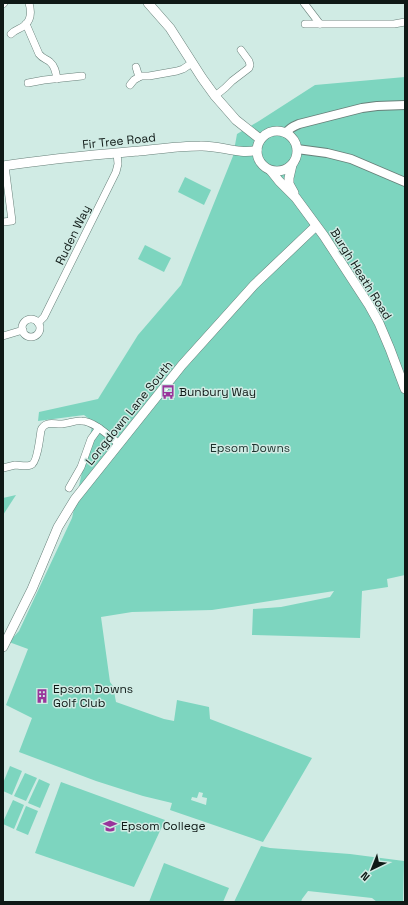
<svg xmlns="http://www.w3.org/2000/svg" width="408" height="905" font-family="'Space Grotesk',sans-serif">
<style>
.green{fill:#7dd5bf;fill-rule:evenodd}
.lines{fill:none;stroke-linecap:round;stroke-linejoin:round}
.minor-casing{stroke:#68817a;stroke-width:8}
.tertiary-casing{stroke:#68817a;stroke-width:10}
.secondary-casing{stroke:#68817a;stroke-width:10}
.minor{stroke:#fff;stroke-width:7}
.tertiary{stroke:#fff;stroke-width:8}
.secondary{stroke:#fff;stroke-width:9}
.labels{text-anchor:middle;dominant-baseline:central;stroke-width:3;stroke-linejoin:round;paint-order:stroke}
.street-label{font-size:12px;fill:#0f1916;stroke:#d0ebe4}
.poi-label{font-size:12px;fill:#0f1916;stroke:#d0ebe4;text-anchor:start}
.park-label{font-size:12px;fill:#1b302b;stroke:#d0ebe4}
</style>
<rect width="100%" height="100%" fill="#d0ebe4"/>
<g class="green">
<path d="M405,77v498l-18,4 1,8 -26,4 -2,47 -108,-3 1,-26 28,-2 49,-10 4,-6 -122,19 -80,2 -31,5 9,65 3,4 3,16 48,17 10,2 3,-21 32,7 1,12 102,39 -49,84 -93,-32 2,-7 -29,-7 -47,-15 -77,-29 13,-34 -26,-13 22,-56 -19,-7 10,-11 53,-113 21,-96 -9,-7 -46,6 1,-9 59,-13 40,-64 43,-50 52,-129 4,-22 22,-13 56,-36zM199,792l4,1 -1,4 5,1 -1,7 -15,-5 1,-3 5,1z"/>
<path d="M185,177l26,13 -7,15 -26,-13z"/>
<path d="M145,245l26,13 -7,14 -26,-13z"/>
<path d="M16,495l-13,20v-17z"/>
<path d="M10,766l12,5 -10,24 -9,-4v-8z"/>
<path d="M25,773l12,5 -11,23 -12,-5z"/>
<path d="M39,779l11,5 -10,24 -12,-5z"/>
<path d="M61,782l104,38 -31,67 -99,-34z"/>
<path d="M13,800l11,5 -10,24 -11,-5v-2z"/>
<path d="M26,806l12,5 -10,24 -12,-5z"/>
<path d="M261,846l9,2 80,6 54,7 -1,41h-26l-5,-4 -64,-7 -6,8 -1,3h-67z"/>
<path d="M164,863l65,25 -6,14h-74z"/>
</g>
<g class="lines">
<defs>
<g id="minor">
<path d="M304,3l16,21"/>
<path d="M3,4l1,-1"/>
<path d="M26,24l13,30c3,4 7,5 11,8 5,4 6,11 7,17"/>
<path d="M305,24h89l11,-2"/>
<path d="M11,34c5,-5 10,-5 14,-9 7,-6 6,-15 4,-22"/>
<path d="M136,67l3,10 3,-1h7l28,-5 6,-2 9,-6"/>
<path d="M28,83l16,-3 38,-4"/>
<path d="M130,85l4,-5 5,-3"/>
<path d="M215,96l10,-8 7,-7 17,-13 1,-3 -1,-4 -8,-11"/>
<path d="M3,222l9,-1 -7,-55"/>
<circle cx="31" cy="328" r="9"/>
<path d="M38,323l6,-6 72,-145 2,-8 -1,-11"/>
<path d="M3,336l20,-6"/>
<path d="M3,468c4,-1 8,-2 12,-3 5,0 11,2 16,0 6,-2 9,-28 10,-35 4,-9 12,-6 19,-6 8,0 15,-4 22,-3 12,0 28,16 37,23"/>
<path d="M69,488l12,-21 10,-28 8,-11"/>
</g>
<g id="tertiary">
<path d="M286,133c3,-5 8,-7 13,-9l63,-16 15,-2 28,-1"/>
<path d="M297,149l30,4 24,6 54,23"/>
</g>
<g id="secondary">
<path d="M148,3l22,25 32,50 13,18 21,24 24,19"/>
<circle cx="277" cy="151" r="20"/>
<path d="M292,165l-3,13v6l5,9"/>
<path d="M3,166c45,-7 91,-11 136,-15 20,-2 41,-5 61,-5 19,-1 39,9 57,4"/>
<path d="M271,171l8,10 17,17 28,38 45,69 10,18 11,26 15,40"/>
<path d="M3,647l29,-58 26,-62 17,-28 107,-134 72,-80 62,-59"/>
</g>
</defs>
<use href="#minor" class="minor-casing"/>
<use href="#tertiary" class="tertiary-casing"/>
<use href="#secondary" class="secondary-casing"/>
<use href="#minor" class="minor"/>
<use href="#tertiary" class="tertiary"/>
<use href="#secondary" class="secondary"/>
</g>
<defs>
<symbol id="bus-bare" viewBox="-9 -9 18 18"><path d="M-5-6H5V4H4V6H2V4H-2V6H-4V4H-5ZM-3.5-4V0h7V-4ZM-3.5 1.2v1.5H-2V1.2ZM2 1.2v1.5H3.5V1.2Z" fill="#99359b" stroke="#d0ebe4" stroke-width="2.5" paint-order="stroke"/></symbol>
<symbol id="building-bare" viewBox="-9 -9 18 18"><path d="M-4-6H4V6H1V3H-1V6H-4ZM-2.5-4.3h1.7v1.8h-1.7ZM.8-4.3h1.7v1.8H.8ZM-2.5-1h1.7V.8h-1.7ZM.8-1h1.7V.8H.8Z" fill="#99359b" stroke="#d0ebe4" stroke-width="2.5" paint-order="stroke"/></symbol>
<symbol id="school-bare" viewBox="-9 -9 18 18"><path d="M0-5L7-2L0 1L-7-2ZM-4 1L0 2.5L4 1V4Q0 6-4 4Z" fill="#99359b" stroke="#d0ebe4" stroke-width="2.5" paint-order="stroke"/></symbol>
</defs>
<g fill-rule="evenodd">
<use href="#bus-bare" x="158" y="382" width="20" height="20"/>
<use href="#building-bare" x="32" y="686" width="20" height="20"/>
<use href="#school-bare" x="100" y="816" width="20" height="20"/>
</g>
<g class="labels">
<g class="street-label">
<text transform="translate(119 141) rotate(-6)">Fir Tree Road</text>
<text transform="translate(73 235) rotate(-64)">Ruden Way</text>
<text transform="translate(361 274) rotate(58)">Burgh Heath Road</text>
<text transform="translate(129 413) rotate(-51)">Longdown Lane South</text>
</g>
<g class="poi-label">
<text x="179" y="392">Bunbury Way</text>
<text x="53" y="689">Epsom Downs<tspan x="53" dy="14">Golf Club</tspan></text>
<text x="121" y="826">Epsom College</text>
</g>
<g class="park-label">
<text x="250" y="448">Epsom Downs</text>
</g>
</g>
<rect width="408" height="905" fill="none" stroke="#0f1916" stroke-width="8"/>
<g transform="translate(372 869) rotate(223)" stroke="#d0ebe4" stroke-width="3" paint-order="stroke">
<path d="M0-3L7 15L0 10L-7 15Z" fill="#0f1916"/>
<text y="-6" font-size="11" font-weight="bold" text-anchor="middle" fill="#0f1916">N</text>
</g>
</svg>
